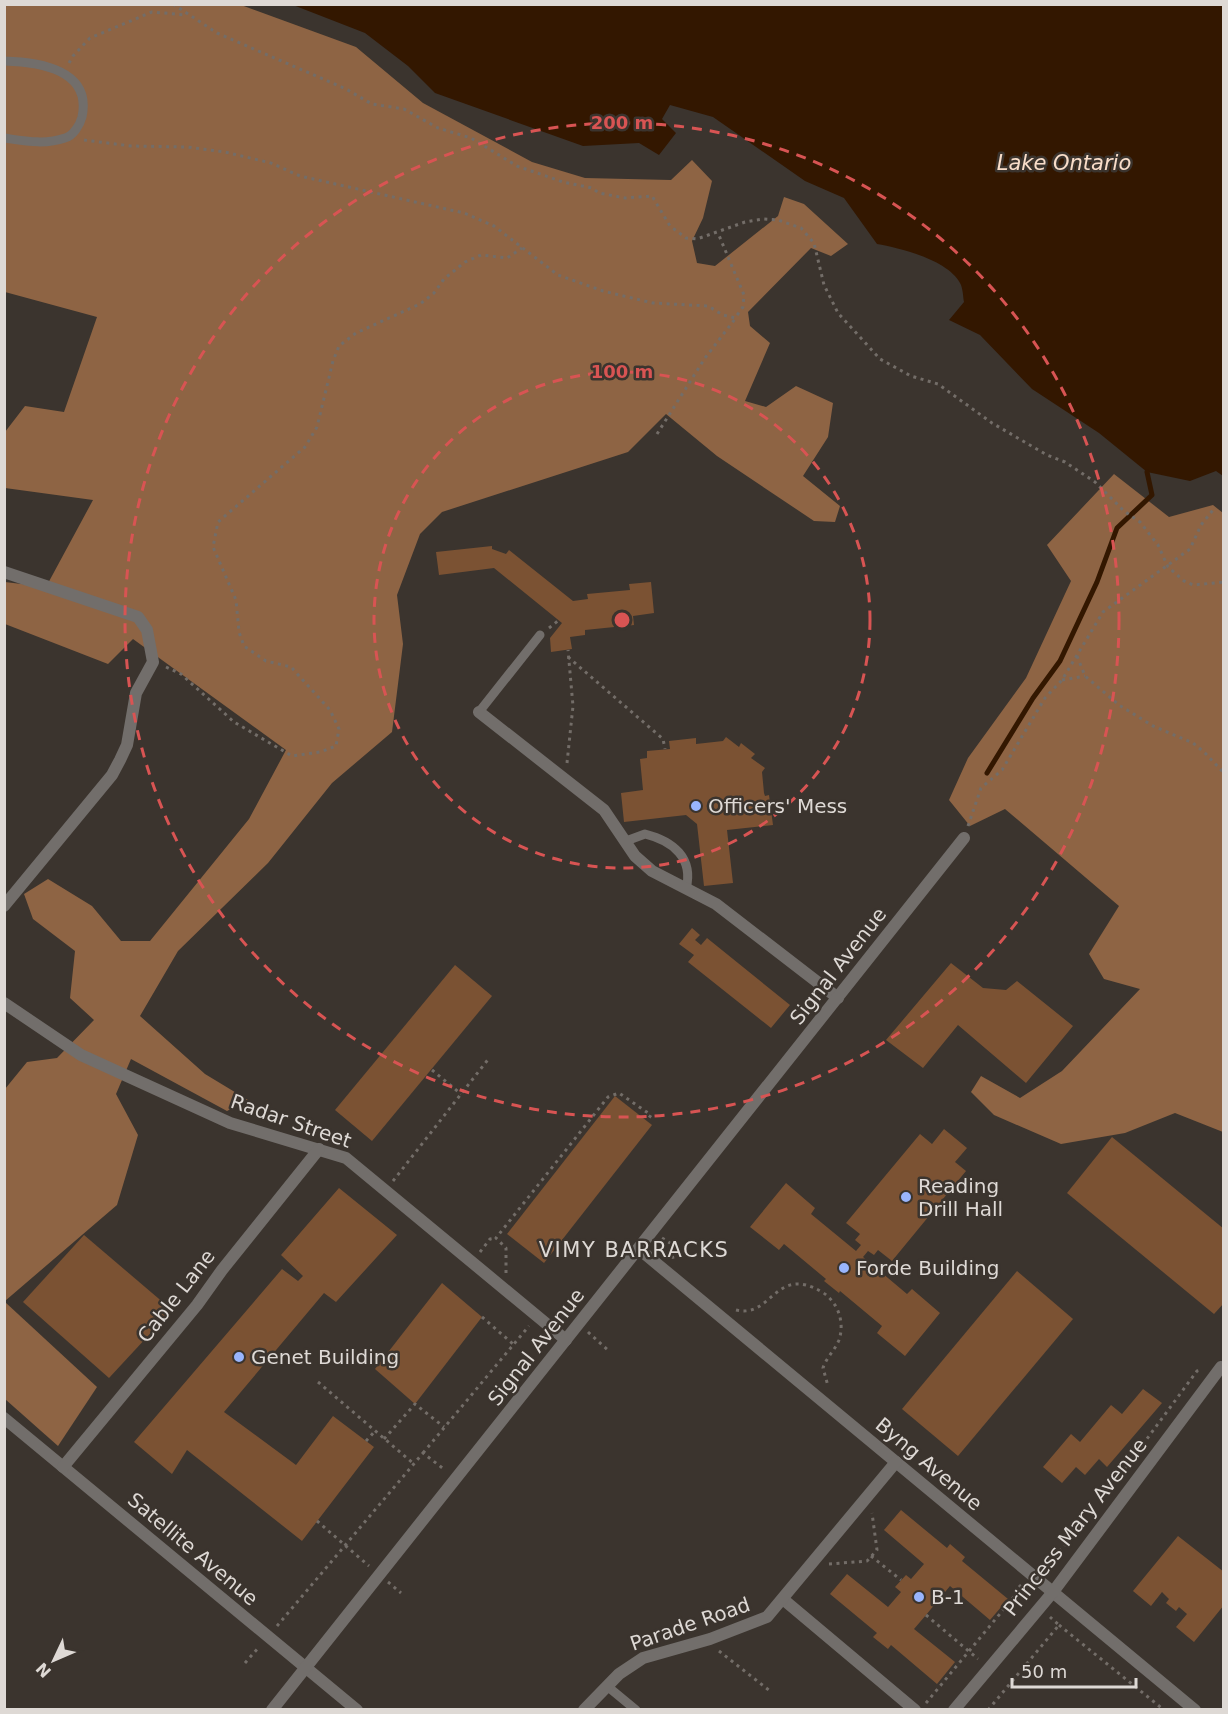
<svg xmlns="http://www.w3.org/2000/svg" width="1228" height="1714" font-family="'DejaVu Sans',sans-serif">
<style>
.forest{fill:#8e6444}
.water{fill:#331700}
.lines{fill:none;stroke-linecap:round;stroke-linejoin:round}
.stream{stroke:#331700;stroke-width:5}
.building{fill:#7b5233}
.path{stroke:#736d68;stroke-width:3;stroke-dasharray:3 4.5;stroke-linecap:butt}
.service{stroke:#726e6b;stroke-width:9}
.minor{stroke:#726e6b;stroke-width:12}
.ring{fill:none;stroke:#d85453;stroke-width:3;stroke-dasharray:10 8}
.poi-dot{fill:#99b5fd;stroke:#3b342e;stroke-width:2}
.labels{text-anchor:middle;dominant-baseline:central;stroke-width:5;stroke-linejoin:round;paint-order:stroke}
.poi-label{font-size:20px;fill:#ded9d5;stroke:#3b342e;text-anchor:start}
.street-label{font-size:20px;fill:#ded9d5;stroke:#3b342e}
.water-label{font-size:21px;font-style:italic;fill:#f9ddc9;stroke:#3b342e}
.neighbourhood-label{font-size:21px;letter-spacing:1.5px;fill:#ded9d5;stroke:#3b342e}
.centre{fill:#d85453;stroke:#3b342e;stroke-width:3}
.ring-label{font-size:18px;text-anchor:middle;font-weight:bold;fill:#d85453;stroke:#3b342e;stroke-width:5;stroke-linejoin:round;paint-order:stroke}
</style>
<rect width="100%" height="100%" fill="#3b342e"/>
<g class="forest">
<path d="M5,5h236l115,42 67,56 109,59 53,16 86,2 21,-20 20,21 -9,37 -11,23 5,22 18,3 63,-50 6,-19 20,7 44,40 -17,12 -20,-8 -63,64 2,14 20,17 -25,58 21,6 30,-21 37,17 -5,34 -25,39 37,30 -5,16 -21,-1 -97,-65 -51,-42 -38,38 -186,60 -22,22 -23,61 6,49 -11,88 -60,51 -64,80 -90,88 -38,65 65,58 43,26 -21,11 -96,-52 -15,35 22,41 -21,70 -112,96v-212l22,-27 30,-4 37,-38 -24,-22 5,-47 -42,-32 -9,-25 24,-15 44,27 29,35h29l99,-122 37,-69 -153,-111 -25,25 -103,-40v-42l41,5 47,-87 -88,-12v-56l20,-26 39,6 33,-95 -92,-25z"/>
<path d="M1114,474l55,43 44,-12 10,8v619l-48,-19 -50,20 -64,11 -67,-29 -23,-23 10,-16 39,22 42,-27 78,-82 -36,-10 -15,-25 30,-48 -114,-97 -35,17 -21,-26 19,-42 58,-80 45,-97 -24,-36z"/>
<path d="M5,1302l92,85 -39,59 -53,-47z"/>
</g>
<path class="water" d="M293,5h930v471l-7,-5 -26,10 -43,-9 -48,-39 -67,-44 -52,-54 -31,-15 15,-18c-1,-5 -1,-14 -4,-19 -12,-23 -60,-35 -83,-39l-33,-46 -39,-17 -92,-64 -43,-12 -8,14 14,14 -17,22 -20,-12 -56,3 -148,-53 -27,-27 -43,-33z"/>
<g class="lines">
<path class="stream" d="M987,773l46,-75 27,-37 37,-79 20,-54 35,-33 -5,-23"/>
</g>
<g class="building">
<path d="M492,546v3l14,5 3,-4 64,51 15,-2 -1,-5 43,-4 -1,-6 22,-2 3,31 -21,3 1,9 -49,5v5l-15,2 2,12 -21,3 -1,-14 12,-15 -68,-55 -55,7 -3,-23z"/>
<path d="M726,737l13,10 2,-4 14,11 -4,4 14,10 -3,4 2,21 1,3 4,-1 4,30 -46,5 6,53 -29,3 -7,-62 -11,-9 -62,7 -3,-29 22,-3 -3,-31 7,-1v-7l23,-2 -1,-8 27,-3v6l27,-3z"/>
<path d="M692,928l8,7 -5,5 6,5 6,-7 83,67 -19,23 -83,-66 6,-7 -15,-11z"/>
<path d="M951,963l32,25 23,2 11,-9 56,45 -47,57 -68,-58 -35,43 -37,-28z"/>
<path d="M455,965l37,31 -120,145 -37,-31z"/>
<path d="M615,1096l37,29 -108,138 -37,-29z"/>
<path d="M944,1129l23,19 -12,14 11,9 -74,90 -14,-11 -4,5 -6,-4 -5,6 44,37 5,-5 28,24 -35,43 -28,-23 5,-7 -42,-35 -1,2 -15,-12 2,-2 -42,-35 -5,6 -29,-23 36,-44 29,25 -4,6 45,37 5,-6 -6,-5 5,-6 -14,-11 74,-89 12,10z"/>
<path d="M1112,1137l112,92v74l-10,11 -147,-121z"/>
<path d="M339,1188l58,47 -61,67 -12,-9 -100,119 72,53 37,-49 41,31 -72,94 -115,-91 -15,24 -38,-32 148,-173 16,12 5,-5 -22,-21z"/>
<path d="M84,1235l88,75 -63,68 -86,-76z"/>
<path d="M1017,1271l56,48 -115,137 -56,-47z"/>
<path d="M442,1283l40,34 -67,87 -40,-35z"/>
<path d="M1143,1389l19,14 -55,64 -8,-8 -14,16 -9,-8 -14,16 -19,-16 28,-33 9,8 31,-37 11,9z"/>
<path d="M901,1510l46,38 3,-4 15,13 -3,4 46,38 -18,21 -40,-34 -24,29 -12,14 41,33 -18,22 -46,-39 -3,4 -15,-12 4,-4 -47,-39 17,-20 41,33 13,-15 -6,-5 11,-12 5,4 13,-15 -40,-34z"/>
<path d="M1178,1536l46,36v33l-30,37 -18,-15 11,-13 -8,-7 -3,4 -10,-8 3,-4 -7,-7 -11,14 -18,-15z"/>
</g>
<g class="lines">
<g class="path">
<path d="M173,4l44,29 129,56 26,15 32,5 34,19 33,10 46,28 46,16 29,6 7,5 26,5 27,-2 18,30 16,12 11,1 48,-17 18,-3 15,1 23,8 13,15 10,42 14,28 42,46 31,17 27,8 54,39 55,32 18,7 30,20 29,29 16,11 18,23 10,22 16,14 9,4 31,-3"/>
<path d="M69,63l4,-7 17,-18 62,-26 34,3"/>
<path d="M84,140l47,6 56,1 38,5 46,11 29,13 164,37 30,13 64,49 45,16 50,12 55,3 15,9 12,3 8,-11 1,-12 -26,-62"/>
<path d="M657,434l48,-76 30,-39"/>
<path d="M549,628l10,-8"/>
<path d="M1077,656l8,20 34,29 34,21 40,17 12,10 19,20"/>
<path d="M568,657l95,82 2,10"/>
<path d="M166,667l15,7 53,48 58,34 28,-4 16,-6 3,-17 -9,-19 -39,-43 -25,-6 -22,-15 -5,-14 -3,-32 -23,-53 5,-25 87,-75 12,-20 16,-66 6,-15 17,-13 64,-29 14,-11 10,-14 21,-17 16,-7 26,3 15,-10"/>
<path d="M1062,680l23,-4"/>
<path d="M567,763l6,-57 -5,-56"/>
<path d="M968,826l13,-38 21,-18 43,-72 17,-18 41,-68 87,-63 11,-24 12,-15"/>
<path d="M432,1070l29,24"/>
<path d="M393,1181l97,-124"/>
<path d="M662,1238l8,5 3,16"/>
<path d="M480,1252l10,-13 6,-1"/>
<path d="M506,1273v-25l-10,-10 112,-141 11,-4 32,22 -4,6"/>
<path d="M736,1310c36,9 39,-46 86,-18 16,10 23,30 17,48 -4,10 -13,18 -16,28l5,18"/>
<path d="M482,1317l31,27"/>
<path d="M588,1332l22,20"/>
<path d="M318,1382l96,82"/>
<path d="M384,1439l31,-35 29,23"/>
<path d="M366,1441l9,-10"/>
<path d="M423,1453l106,-127"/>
<path d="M1107,1493l90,-122 4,-1"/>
<path d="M317,1521l52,45"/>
<path d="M871,1556l30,24"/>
<path d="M829,1564l38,-3 10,-11 -5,-37"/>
<path d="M1044,1568l38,-41"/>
<path d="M388,1582l13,11"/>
<path d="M1019,1585l12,12"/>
<path d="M926,1615l52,44"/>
<path d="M1059,1625l105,85"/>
<path d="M277,1626l146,-173 22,17"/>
<path d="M719,1651l51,40"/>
<path d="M245,1663l14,-16"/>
<path d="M926,1703l97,-117"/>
<path d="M988,1710l71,-85 -9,-8"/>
</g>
<g class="service">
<path d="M4,61c36,1 88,9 78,56 -2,8 -9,19 -17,21 -20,7 -40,3 -61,0"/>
<path d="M479,712l61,-77"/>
<path d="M626,841l19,-7c28,7 49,24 41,55"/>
<path d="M607,1686l29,24"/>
</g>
<g class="minor">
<path d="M4,572l134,45 9,13 6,32 -17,31 -9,52 -7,15 -8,15 -108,131"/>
<path d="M479,712l125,98 31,46 17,15 64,33 122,94"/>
<path d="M4,1003l77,52 149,68 116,35 220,182"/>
<path d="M639,1249l556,461"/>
<path d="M4,1418l353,292"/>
<path d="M63,1467l134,-162 25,-35 97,-121"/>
<path d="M784,1600l131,110"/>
<path d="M272,1710l692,-872"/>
<path d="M584,1710l35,-36 24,-16 67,-19 57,-22 129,-155"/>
<path d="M954,1710l99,-118 168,-225 3,3"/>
</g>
</g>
<g class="ring">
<circle cx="622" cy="620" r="248"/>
<circle cx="622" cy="620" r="497"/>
</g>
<g class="poi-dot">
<circle cx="696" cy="806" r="6"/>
<circle cx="906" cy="1197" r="6"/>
<circle cx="844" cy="1268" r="6"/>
<circle cx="239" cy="1357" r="6"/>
<circle cx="919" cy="1597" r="6"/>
</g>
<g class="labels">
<g class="poi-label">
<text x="708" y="806">Officers' Mess</text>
<text x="918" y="1186">Reading<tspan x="918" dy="23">Drill Hall</tspan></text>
<text x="856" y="1268">Forde Building</text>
<text x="251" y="1357">Genet Building</text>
<text x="931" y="1597">B-1</text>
</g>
<g class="street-label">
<text transform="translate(838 966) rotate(-52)">Signal Avenue</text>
<text transform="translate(291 1121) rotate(19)">Radar Street</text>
<text transform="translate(176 1296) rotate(-52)">Cable Lane</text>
<text transform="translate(536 1347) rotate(-52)">Signal Avenue</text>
<text transform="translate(929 1464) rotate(40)">Byng Avenue</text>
<text transform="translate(1075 1527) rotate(-52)">Princess Mary Avenue</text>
<text transform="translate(193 1549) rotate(40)">Satellite Avenue</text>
<text transform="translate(690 1624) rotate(-19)">Parade Road</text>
</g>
<g class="water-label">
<text x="1064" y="163">Lake Ontario</text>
</g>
<g class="neighbourhood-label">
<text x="634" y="1250">VIMY BARRACKS</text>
</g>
</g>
<circle cx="622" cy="620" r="9" class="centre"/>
<g class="ring-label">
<text x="622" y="129">200 m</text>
<text x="622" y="378">100 m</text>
</g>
<rect width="1228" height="1714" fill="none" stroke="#ded9d5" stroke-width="12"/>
<g transform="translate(54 1660) rotate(226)" stroke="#3b342e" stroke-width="4.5" paint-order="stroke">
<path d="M0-4.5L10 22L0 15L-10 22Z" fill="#ded9d5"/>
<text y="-9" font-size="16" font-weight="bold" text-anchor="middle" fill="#ded9d5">N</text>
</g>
<path d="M1012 1678v9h124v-9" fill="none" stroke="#ded9d5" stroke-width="3"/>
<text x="1021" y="1678" font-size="18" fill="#ded9d5" stroke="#3b342e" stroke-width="4.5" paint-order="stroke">50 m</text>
</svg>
